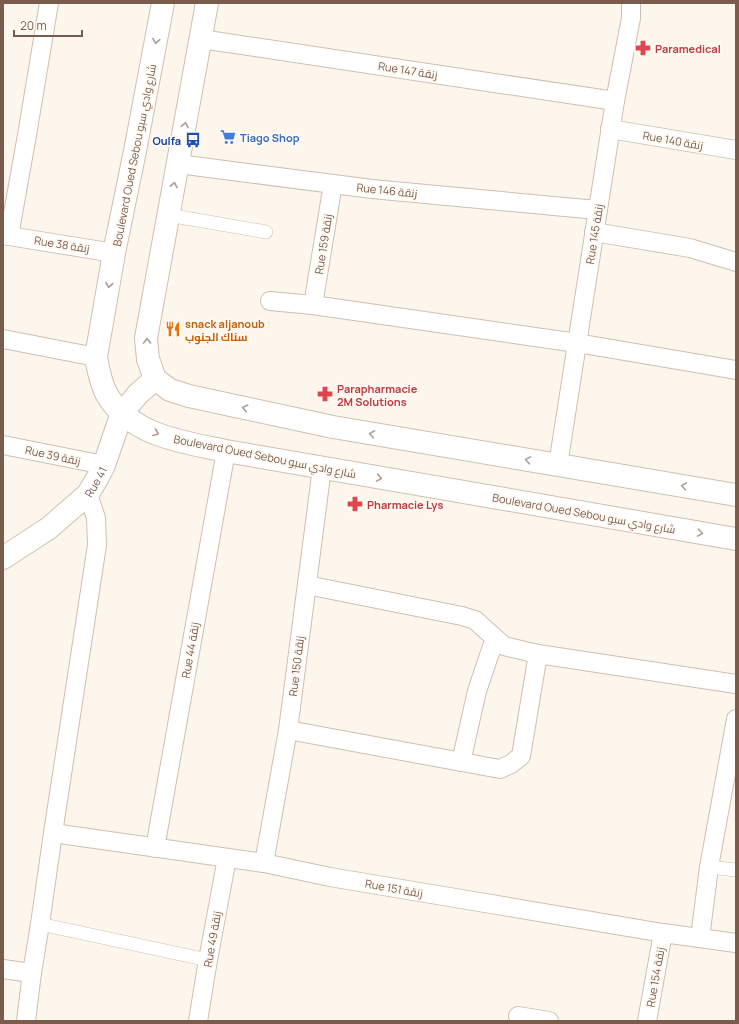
<svg xmlns="http://www.w3.org/2000/svg" width="739" height="1024" font-family="Manrope,Cairo,sans-serif">
<style>
.lines{fill:none;stroke-linecap:round;stroke-linejoin:round}
.pedestrian-casing{stroke:#d1beb0;stroke-width:14}
.minor-casing{stroke:#d1beb0;stroke-width:20}
.tertiary-casing{stroke:#d1beb0;stroke-width:24}
.pedestrian{stroke:#fff;stroke-width:13}
.minor{stroke:#fff;stroke-width:18}
.tertiary{stroke:#fff;stroke-width:22}
.oneway{stroke:#af9d94}
.labels{text-anchor:middle;dominant-baseline:central;stroke-width:3.5;stroke-linejoin:round;paint-order:stroke}
.health-label{font-size:11px;font-weight:bold;fill:#be3a42;stroke:#fffaf3;text-anchor:start}
.street-label{font-size:11px;fill:#7a5c4d;stroke:#fffaf3}
.shop-label{font-size:11px;font-weight:bold;fill:#366cbe;stroke:#fffaf3;text-anchor:start}
.transit-label{font-size:11px;font-weight:bold;fill:#164399;stroke:#fffaf3;text-anchor:end}
.food-label{font-size:11px;font-weight:bold;fill:#c56008;stroke:#fffaf3;text-anchor:start}
</style>
<rect width="100%" height="100%" fill="#fdf6ec"/>
<g class="lines">
<defs>
<g id="pedestrian">
<path d="M168,215l98,17"/>
<path d="M709,867l27,3"/>
<path d="M40,924l168,36"/>
</g>
<g id="minor">
<path d="M201,39l414,62"/>
<path d="M610,129l126,21"/>
<path d="M178,164l194,25 225,21"/>
<path d="M594,232l96,16 46,14"/>
<path d="M3,235l111,18"/>
<path d="M9,236l18,-101 22,-132"/>
<path d="M270,301l43,4 264,38 159,27"/>
<path d="M313,305l20,-121"/>
<path d="M3,339l93,18"/>
<path d="M3,445l101,20"/>
<path d="M558,465l57,-364 16,-83v-15"/>
<path d="M307,585l155,31 13,4 20,18 9,8 34,8 198,30"/>
<path d="M288,730l212,39 11,-5 10,-8 17,-102"/>
<path d="M461,762l16,-71 18,-53"/>
<path d="M53,833l211,30 66,14 161,27 172,29 73,10"/>
<path d="M155,848l71,-397"/>
<path d="M264,863l24,-133 34,-262"/>
<path d="M700,938l9,-71 27,-148"/>
<path d="M3,969l29,4"/>
<path d="M518,1016l31,5"/>
<path d="M26,1021l6,-48 8,-49 13,-91 44,-288 -1,-27 -8,-24"/>
<path d="M198,1021l10,-61 19,-102"/>
<path d="M647,1021l16,-88"/>
</g>
<g id="tertiary">
<path d="M163,3l-28,148 -21,102 -18,104c2,12 5,27 11,38 25,41 76,47 119,56l510,88"/>
<path d="M207,3l-61,335 2,21 7,20 15,11 19,6 144,31 403,68"/>
<path id="s1" d="M3,558l46,-30 39,-34 10,-17 6,-12 18,-52 16,-19 17,-15"/>
</g>
</defs>
<use href="#pedestrian" class="pedestrian-casing"/>
<use href="#minor" class="minor-casing"/>
<use href="#tertiary" class="tertiary-casing"/>
<use href="#pedestrian" class="pedestrian"/>
<use href="#minor" class="minor"/>
<use href="#tertiary" class="tertiary"/>
</g>
<defs><path id="oneway-chevron" d="M-2-3.5L2.5 0L-2 3.5" fill="none" stroke-width="1.6" stroke-linecap="round" stroke-linejoin="round"/></defs>
<g class="oneway">
<use href="#oneway-chevron" transform="translate(156 41) rotate(101)"/>
<use href="#oneway-chevron" transform="translate(185 125) rotate(-79)"/>
<use href="#oneway-chevron" transform="translate(174 185) rotate(-79)"/>
<use href="#oneway-chevron" transform="translate(109 285) rotate(100)"/>
<use href="#oneway-chevron" transform="translate(147 341) rotate(-92)"/>
<use href="#oneway-chevron" transform="translate(245 408) rotate(-168)"/>
<use href="#oneway-chevron" transform="translate(156 433) rotate(22)"/>
<use href="#oneway-chevron" transform="translate(372 434) rotate(-170)"/>
<use href="#oneway-chevron" transform="translate(528 460) rotate(-170)"/>
<use href="#oneway-chevron" transform="translate(379 478) rotate(10)"/>
<use href="#oneway-chevron" transform="translate(684 486) rotate(-170)"/>
<use href="#oneway-chevron" transform="translate(700 533) rotate(10)"/>
</g>
<defs>
<symbol id="pharmacy-bare" viewBox="-9 -9 18 18"><path d="M-2-6h4v4h4v4h-4v4h-4v-4h-4v-4h4Z" fill="#e0444e" stroke="#fffaf3" stroke-width="2.5" paint-order="stroke"/></symbol>
<symbol id="supermarket-bare" viewBox="-9 -9 18 18"><path d="M-6-5.5h2.5l.6 2H6L4.5 2H-2.5L-4.4-4H-6ZM-1.5 3.2a1.3 1.3 0 1 0 .1 0ZM3 3.2a1.3 1.3 0 1 0 .1 0Z" fill="#3f7fe0" stroke="#fffaf3" stroke-width="2.5" paint-order="stroke"/></symbol>
<symbol id="bus-bare" viewBox="-9 -9 18 18"><path d="M-5-6H5V4H4V6H2V4H-2V6H-4V4H-5ZM-3.5-4V0h7V-4ZM-3.5 1.2v1.5H-2V1.2ZM2 1.2v1.5H3.5V1.2Z" fill="#1a4fb4" stroke="#fffaf3" stroke-width="2.5" paint-order="stroke"/></symbol>
<symbol id="restaurant-bare" viewBox="-9 -9 18 18"><path d="M-5-6h1v4h1v-4h1v4h1v-4h1v5L-1.5 .5V6h-2V.5L-5-1ZM5-6V6H3V1.5H1.5Q1.5-4 5-6Z" fill="#e8710a" stroke="#fffaf3" stroke-width="2.5" paint-order="stroke"/></symbol>
</defs>
<g fill-rule="evenodd">
<use href="#pharmacy-bare" x="632" y="37" width="22" height="22"/>
<use href="#supermarket-bare" x="217" y="126" width="22" height="22"/>
<use href="#bus-bare" x="182" y="129" width="22" height="22"/>
<use href="#restaurant-bare" x="162" y="318" width="22" height="22"/>
<use href="#pharmacy-bare" x="314" y="383" width="22" height="22"/>
<use href="#pharmacy-bare" x="344" y="493" width="22" height="22"/>
</g>
<g class="labels">
<g class="health-label">
<text x="655" y="48">Paramedical</text>
<text x="337" y="388">Parapharmacie<tspan x="337" dy="13">2M Solutions</tspan></text>
<text x="367" y="504">Pharmacie Lys</text>
</g>
<g class="street-label">
<text transform="translate(408 70) rotate(9)">Rue 147 زنقة</text>
<text transform="translate(673 140) rotate(10)">Rue 140 زنقة</text>
<text transform="translate(134 155) rotate(-79)">Boulevard Oued Sebou شارع وادي سبو</text>
<text transform="translate(387 190) rotate(6)">Rue 146 زنقة</text>
<text transform="translate(594 234) rotate(-81)">Rue 145 زنقة</text>
<text transform="translate(62 244) rotate(9)">Rue 38 زنقة</text>
<text transform="translate(323 244) rotate(-81)">Rue 159 زنقة</text>
<text transform="translate(53 455) rotate(12)">Rue 39 زنقة</text>
<text transform="translate(265 456) rotate(11)">Boulevard Oued Sebou شارع وادي سبو</text>
<text stroke="none"><textPath href="#s1" startOffset="121">Rue 41</textPath></text>
<text transform="translate(584 513) rotate(10)">Boulevard Oued Sebou شارع وادي سبو</text>
<text transform="translate(190 650) rotate(-80)">Rue 44 زنقة</text>
<text transform="translate(296 666) rotate(-83)">Rue 150 زنقة</text>
<text transform="translate(394 888) rotate(10)">Rue 151 زنقة</text>
<text transform="translate(212 939) rotate(-80)">Rue 49 زنقة</text>
<text transform="translate(655 977) rotate(-80)">Rue 154 زنقة</text>
</g>
<g class="shop-label">
<text x="240" y="137">Tiago Shop</text>
</g>
<g class="transit-label">
<text x="181" y="140">Oulfa</text>
</g>
<g class="food-label">
<text x="185" y="323">snack aljanoub<tspan x="185" dy="13">سناك الجنوب</tspan></text>
</g>
</g>
<rect width="739" height="1024" fill="none" stroke="#7a5c4d" stroke-width="8"/>
<path d="M14 30v6h68v-6" fill="none" stroke="#7a5c4d" stroke-width="2"/>
<text x="20" y="30" font-size="12" fill="#7a5c4d" stroke="#fffaf3" stroke-width="3" paint-order="stroke">20 m</text>
</svg>
